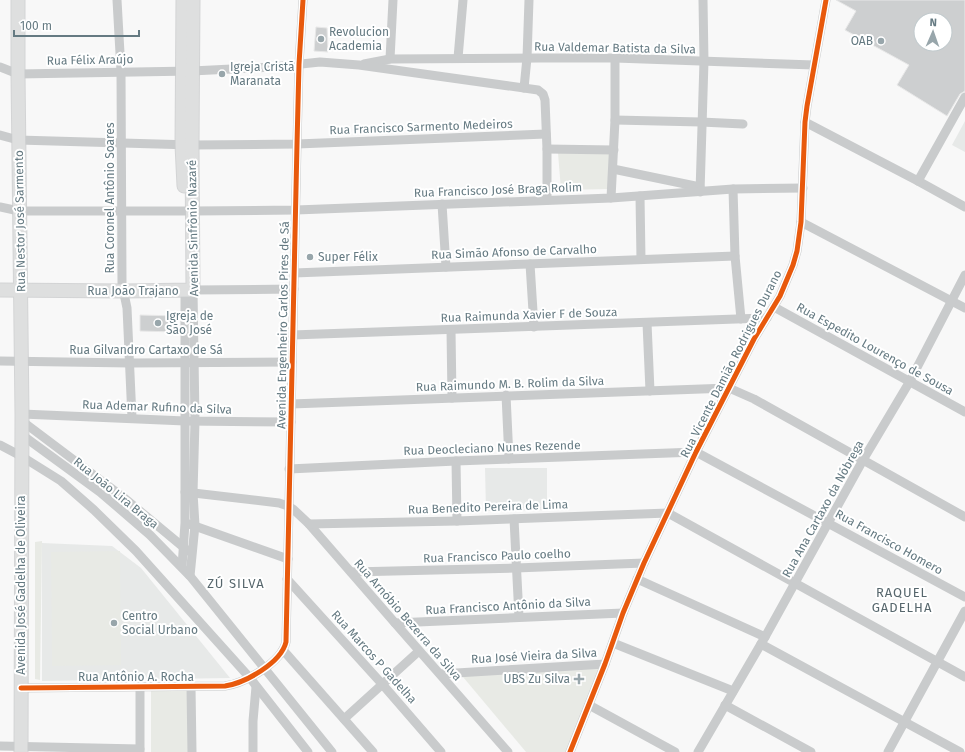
<svg xmlns="http://www.w3.org/2000/svg" width="965" height="752" font-family="'Fira Sans',sans-serif">
<style>
.built{fill:#e7e9e8}
.green{fill:#e8eae5}
.building{fill:#cdcfd0;stroke:#e8e8e8;fill-rule:evenodd}
.lines{fill:none;stroke-linecap:round;stroke-linejoin:round}
.secondary-casing{stroke:#d3d4d5;stroke-width:15}
.street{stroke:#c9cbcc;stroke-width:9}
.secondary{stroke:#dedfdf;stroke-width:13}
.cycleway-casing{stroke:#fff;stroke-width:8}
.cycleway{stroke:#e8590c;stroke-width:5}
.poi-dot{fill:#98a6ab;stroke:#fff;stroke-width:1.5}
.labels{text-anchor:middle;dominant-baseline:central;stroke-width:4;stroke-linejoin:round;paint-order:stroke}
.poi-label{font-size:12px;fill:#657a82;stroke:#fff;text-anchor:start}
.street-label{font-size:12px;fill:#657a82;stroke:#fff}
.neighbourhood-label{font-size:13px;letter-spacing:1px;fill:#57676d;stroke:#fff}
</style>
<rect width="100%" height="100%" fill="#f8f8f8"/>
<g class="built">
<path d="M965,121v31l-13,-7z"/>
<path d="M485,468h62v42l-61,1z"/>
<path d="M42,543l70,3 29,22 89,110 -188,3z"/>
</g>
<g class="green">
<path d="M558,153l55,1 -2,35 -50,1z"/>
<path d="M42,541l-2,139 -5,-1v-137z"/>
<path d="M120,551l1,114 -69,1 -1,-114z"/>
<path d="M604,664l-37,88h-41l-68,-81z"/>
<path d="M151,691h42l-1,61h-41z"/>
</g>
<g class="building">
<path d="M836,0h129v91l-5,3 -13,22 -50,-31 12,-20 -64,-35 11,-19zM921,20h24v24h-24z"/>
<path d="M316,27l11,1 1,24 -14,-1z"/>
<path d="M140,315l37,1v16l-37,-1z"/>
</g>
<g class="lines">
<defs>
<g id="secondary">
<path d="M18,0v74l4,340 -1,338"/>
<path d="M183,0l-1,145 2,41"/>
<path d="M0,290l125,1 68,-1 -1,-145 1,-145"/>
</g>
</defs>
<use href="#secondary" class="secondary-casing"/>
<g class="street">
<path d="M117,0l4,71 1,213 5,24 5,110"/>
<path d="M458,58l5,-58"/>
<path d="M390,59l3,-59"/>
<path d="M364,64l26,-5 150,-1h75l199,7"/>
<path d="M0,67l18,7 174,-3 81,-4 47,-5 39,3 179,25 5,4 2,6 2,49v51"/>
<path d="M524,88l3,-30 2,-58"/>
<path d="M615,120l86,2 42,2"/>
<path d="M805,122l113,59 47,26"/>
<path d="M0,135l18,5 174,5 105,-1 249,-10"/>
<path d="M547,149l67,1"/>
<path d="M613,169l87,18"/>
<path d="M918,181l47,-84"/>
<path d="M733,189l2,67 6,63"/>
<path d="M700,192l4,-131 -1,-61"/>
<path d="M640,196l1,63"/>
<path d="M611,198l4,-78v-62"/>
<path d="M442,204l4,63"/>
<path d="M0,207l19,4h174l103,-1 315,-12 122,-9 70,-1"/>
<path d="M801,222l164,86"/>
<path d="M530,264l4,63"/>
<path d="M294,273l441,-17"/>
<path d="M774,307l191,105"/>
<path d="M647,323l3,68"/>
<path d="M451,330l1,68"/>
<path d="M292,335l475,-17"/>
<path d="M0,361l130,2 162,-1"/>
<path d="M506,395l3,64"/>
<path d="M291,404l438,-16 25,11 211,118"/>
<path d="M22,414l163,7 106,1"/>
<path d="M22,421l101,76 65,54"/>
<path d="M22,435l78,57 50,43 40,41 142,176"/>
<path d="M0,445l21,11 40,25 33,29 42,41 114,127 58,74"/>
<path d="M456,461l1,60"/>
<path d="M289,469l167,-8 240,-9 269,145"/>
<path d="M185,492l94,11 9,3 5,3 16,15 86,99 113,129"/>
<path d="M514,519l5,98"/>
<path d="M189,524l99,35"/>
<path d="M309,524l148,-3 211,-8 297,164"/>
<path d="M182,567l3,-44v-233"/>
<path d="M351,572l165,-4 128,-5"/>
<path d="M190,576l5,-51 -2,-32 2,-72 -2,-131 101,-1"/>
<path d="M287,579l96,106 58,67"/>
<path d="M637,579l128,58"/>
<path d="M395,623l228,-10"/>
<path d="M613,643l120,48"/>
<path d="M761,644l199,108"/>
<path d="M283,650l90,102"/>
<path d="M440,674l165,-10"/>
<path d="M140,687v65"/>
<path d="M191,687l1,65"/>
<path d="M21,688l204,-2c20,-3 56,-23 61,-44l11,-498 2,-80 4,-64"/>
<path d="M589,705l86,47"/>
<path d="M725,705l86,47"/>
<path d="M344,719l75,-68"/>
<path d="M0,746l140,3"/>
<path d="M253,752v-31l3,-34"/>
<path d="M570,752l35,-88 18,-51 21,-50 52,-111 58,-113 26,-43 13,-31 4,-14 4,-29 4,-100 2,-16 19,-106"/>
<path d="M698,752l67,-115 98,-177 47,-79 55,-106"/>
<path d="M888,752l77,-141"/>
</g>
<use href="#secondary" class="secondary"/>
<defs>
<g id="cycleway">
<path d="M21,688l204,-2c20,-3 56,-23 61,-44l11,-498 2,-80 4,-64"/>
<path d="M570,752l35,-88 18,-51 21,-50 52,-111 58,-113 26,-43 13,-31 4,-14 4,-29 4,-100 2,-16 19,-106"/>
</g>
</defs>
<use href="#cycleway" class="cycleway-casing"/>
<use href="#cycleway" class="cycleway"/>
</g>
<g class="poi-dot">
<circle cx="321" cy="39" r="4"/>
<circle cx="881" cy="41" r="4"/>
<circle cx="222" cy="74" r="4"/>
<circle cx="310" cy="257" r="4"/>
<circle cx="158" cy="323" r="4"/>
<circle cx="114" cy="623" r="4"/>
<path d="M577 673h4v4h4v4h-4v4h-4v-4h-4v-4h4z"/>
</g>
<g class="labels">
<g class="poi-label">
<text x="329" y="32">Revolucion<tspan x="329" dy="14">Academia</tspan></text>
<text x="873" y="41" text-anchor="end">OAB</text>
<text x="230" y="67">Igreja Cristã<tspan x="230" dy="14">Maranata</tspan></text>
<text x="318" y="257">Super Félix</text>
<text x="166" y="316">Igreja de<tspan x="166" dy="14">São José</tspan></text>
<text x="122" y="616">Centro<tspan x="122" dy="14">Social Urbano</tspan></text>
<text x="570" y="679" text-anchor="end">UBS Zu Silva</text>
</g>
<g class="street-label">
<text transform="translate(615 48) rotate(1)">Rua Valdemar Batista da Silva</text>
<text transform="translate(90 60) rotate(-1)">Rua Félix Araújo</text>
<text transform="translate(421 127) rotate(-2)">Rua Francisco Sarmento Medeiros</text>
<text transform="translate(498 190) rotate(-2)">Rua Francisco José Braga Rolim</text>
<text transform="translate(110 198) rotate(-90)">Rua Coronel Antônio Soares</text>
<text transform="translate(20 221) rotate(-91)">Rua Nestor José Sarmento</text>
<text transform="translate(193 228) rotate(-91)">Avenida Sinfrônio Nazaré</text>
<text transform="translate(514 252) rotate(-2)">Rua Simão Afonso de Carvalho</text>
<text x="133" y="291">Rua João Trajano</text>
<text transform="translate(529 315) rotate(-2)">Rua Raimunda Xavier F de Souza</text>
<text transform="translate(283 325) rotate(-89)">Avenida Engenheiro Carlos Pires de Sá</text>
<text transform="translate(875 349) rotate(29)">Rua Espedito Lourenço de Sousa</text>
<text x="146" y="350">Rua Gilvandro Cartaxo de Sá</text>
<text transform="translate(731 364) rotate(-63)">Rua Vicente Damião Rodrigues Durano</text>
<text transform="translate(510 384) rotate(-2)">Rua Raimundo M. B. Rolim da Silva</text>
<text transform="translate(157 407) rotate(2)">Rua Ademar Rufino da Silva</text>
<text transform="translate(492 448) rotate(-2)">Rua Deocleciano Nunes Rezende</text>
<text transform="translate(116 493) rotate(39)">Rua João Lira Braga</text>
<text transform="translate(488 507) rotate(-2)">Rua Benedito Pereira de Lima</text>
<text transform="translate(823 509) rotate(-61)">Rua Ana Cartaxo da Nóbrega</text>
<text transform="translate(889 542) rotate(29)">Rua Francisco Homero</text>
<text transform="translate(497 556) rotate(-2)">Rua Francisco Paulo coelho</text>
<text transform="translate(21 585) rotate(-90)">Avenida José Gadelha de Oliveira</text>
<text transform="translate(508 606) rotate(-3)">Rua Francisco Antônio da Silva</text>
<text transform="translate(408 620) rotate(49)">Rua Arnóbio Bezerra da Silva</text>
<text transform="translate(534 656) rotate(-3)">Rua José Vieira da Silva</text>
<text transform="translate(374 657) rotate(48)">Rua Marcos P Gadelha</text>
<text x="136" y="677">Rua Antônio A. Rocha</text>
</g>
<g class="neighbourhood-label">
<text x="236" y="583">ZÚ SILVA</text>
<text x="902" y="592">RAQUEL<tspan x="902" dy="15">GADELHA</tspan></text>
</g>
</g>
<g transform="translate(933 32) rotate(2)"><circle r="19" fill="#ffffff" stroke="#c1cacd"/>
<path d="M0-3L7 15L0 10L-7 15Z" fill="#98a6ab"/>
<text y="-6" font-size="11" font-weight="bold" text-anchor="middle" fill="#657a82">N</text>
</g>
<path d="M14 30v6h125v-6" fill="none" stroke="#657a82" stroke-width="2"/>
<text x="20" y="30" font-size="12" fill="#657a82" stroke="#ffffff" stroke-width="3" paint-order="stroke">100 m</text>
</svg>
